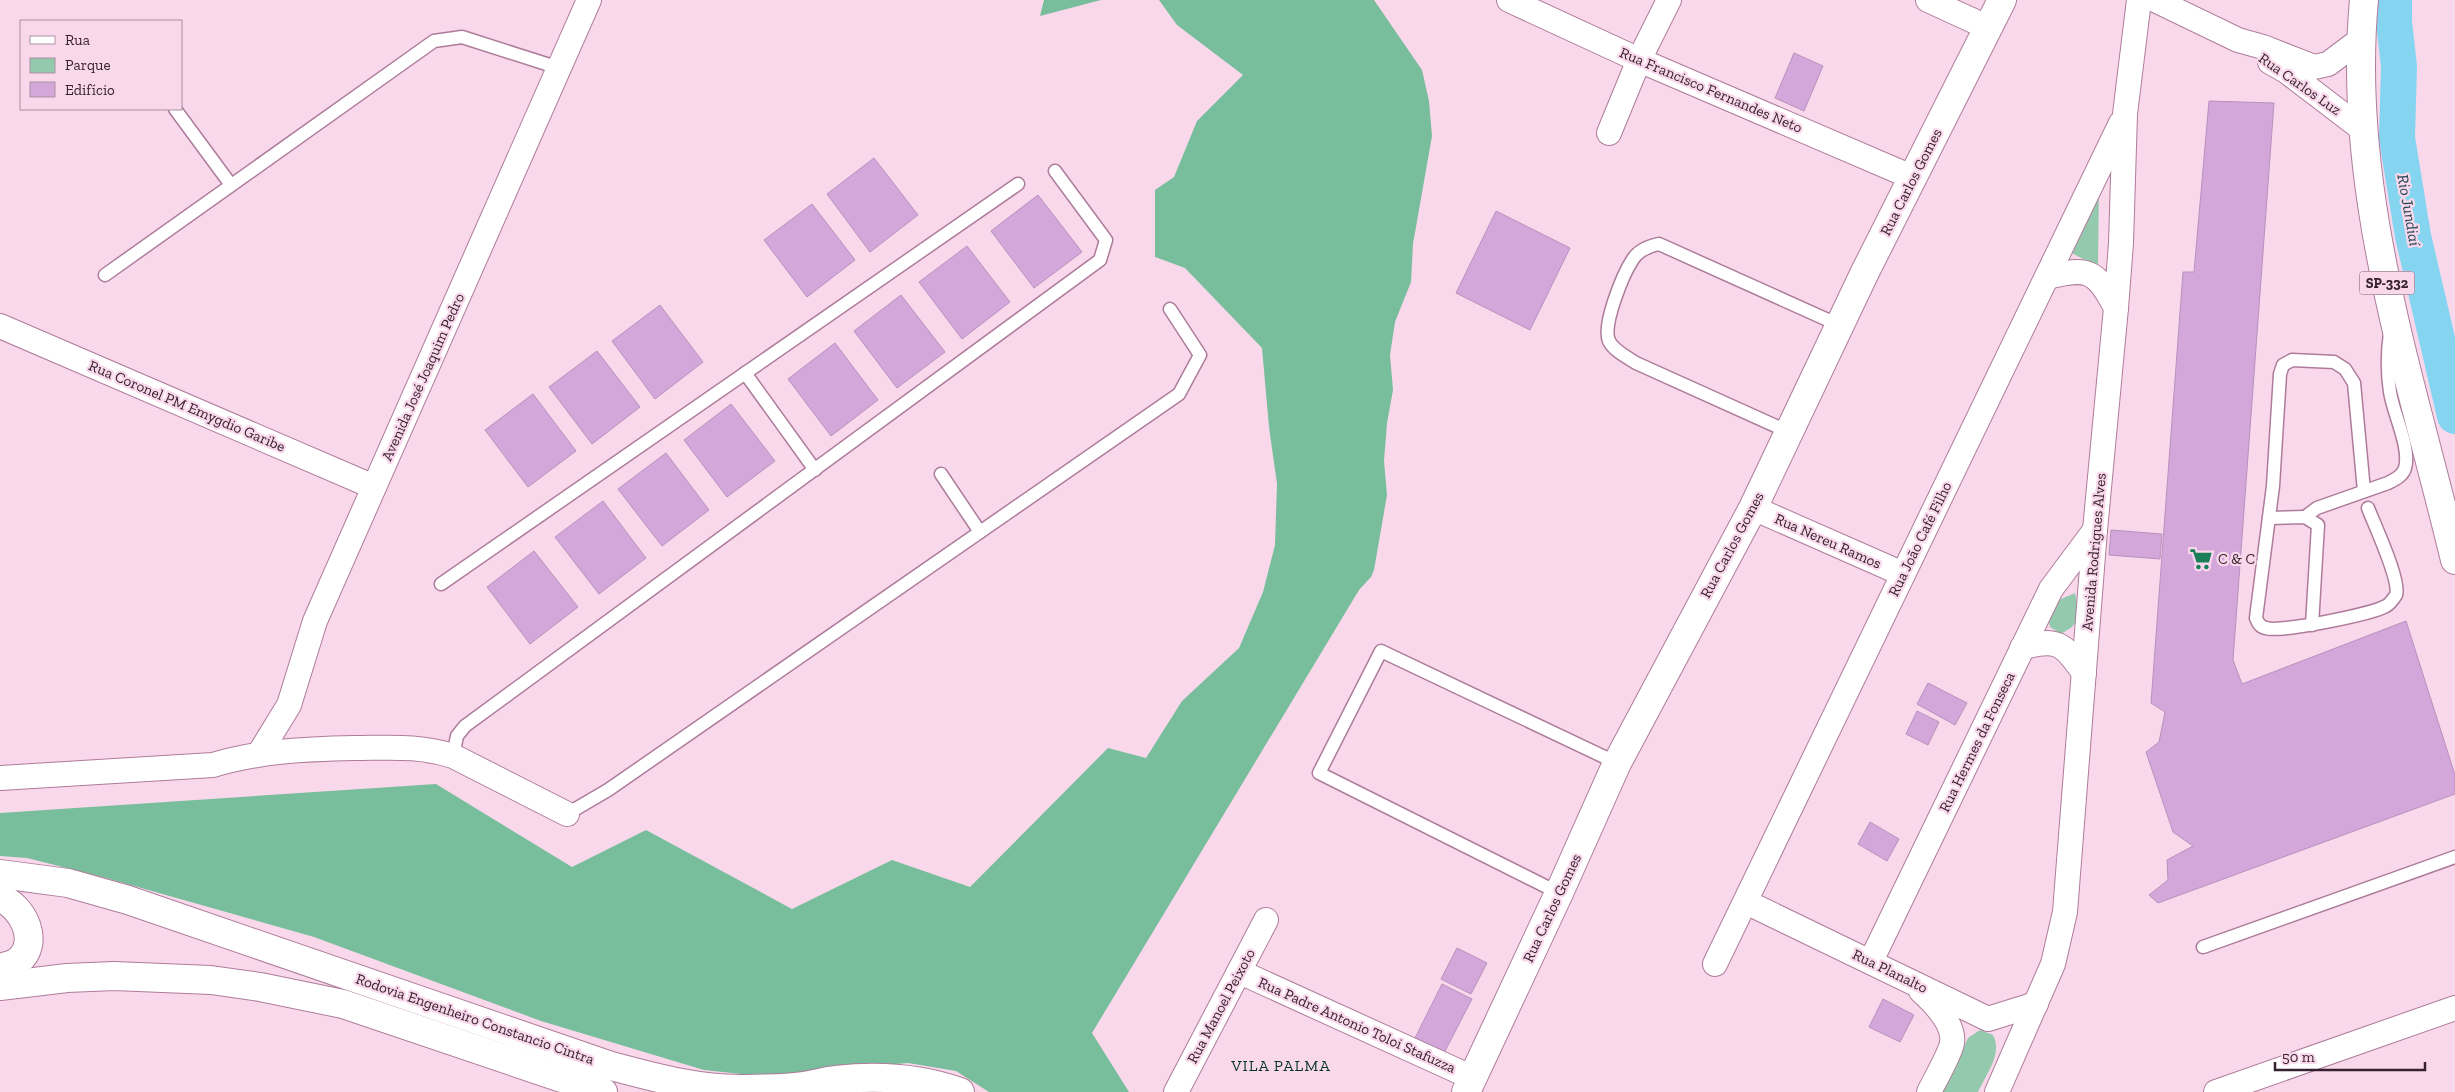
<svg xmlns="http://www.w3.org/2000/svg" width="2455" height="1092" font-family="'Zilla Slab',serif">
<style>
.green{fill:#93c9ad}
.forest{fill:#78be9c}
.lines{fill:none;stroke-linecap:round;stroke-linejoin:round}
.river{stroke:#85d5f1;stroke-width:36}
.building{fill:#d4a7db;stroke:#b791bc}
.service-casing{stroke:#ae7c9b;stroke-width:15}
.minor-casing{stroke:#ae7c9b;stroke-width:26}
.secondary-casing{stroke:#ae7c9b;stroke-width:30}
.primary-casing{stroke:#ae7c9b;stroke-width:30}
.service{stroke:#fff;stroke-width:12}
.minor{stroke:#fff;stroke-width:24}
.secondary{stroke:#fff;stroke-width:28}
.primary{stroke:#fff;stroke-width:28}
.labels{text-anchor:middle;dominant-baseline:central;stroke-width:4.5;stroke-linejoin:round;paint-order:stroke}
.shield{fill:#fad8ec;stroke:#715867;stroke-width:1}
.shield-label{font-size:14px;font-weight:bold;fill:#36212e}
.street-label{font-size:15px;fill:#36212e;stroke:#fad8ec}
.poi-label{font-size:15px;fill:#36212e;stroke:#fad8ec;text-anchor:start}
.water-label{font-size:16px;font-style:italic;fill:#204551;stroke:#fad8ec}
.neighbourhood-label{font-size:16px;letter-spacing:1px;fill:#053522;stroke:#fad8ec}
</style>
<rect width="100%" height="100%" fill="#fad8ec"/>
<g class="green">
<path d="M2099,185l-1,82 -30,-16z"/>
<path d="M2075,593l5,23 -8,11 -11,7 -11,-7 -3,-15 14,-13z"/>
<path d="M1980,1030l13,5c10,18 -7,40 -15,57h-35l25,-54z"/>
</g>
<g class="forest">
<path d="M1044,0h57l-61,16z"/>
<path d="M1159,0h215l48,70 7,31 3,35 -19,108 -2,38 -16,40 -5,33 3,35 -6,33 -3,38 3,34 -13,75 -3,7 -12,13 -267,443 37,59h-140l-33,-21 -48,-8 -148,13 -56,-6 -163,-49 -227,-84 -208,-59 -79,-20 -27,-2v-43l436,-29 136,83 74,-37 146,79 100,-49 78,27 138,-139 38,10 36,-57 57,-53 24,-56 12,-47 2,-61 -8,-57 -7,-79 -77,-80 -30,-11v-67l19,-13 23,-56 46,-46 -66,-50z"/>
</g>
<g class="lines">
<path class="river" d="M2394,0v22l5,44 -2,72 16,98 42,180"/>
</g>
<g class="building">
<path d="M1794,53l29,13 -19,45 -29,-13z"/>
<path d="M2209,101l65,2 -41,557 9,24 164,-63 49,154v19l-297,109 -9,-8 19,-15 -1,-20 26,-14 -20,-14 -27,-80 13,-10 6,-30 -14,-9 32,-431h11z"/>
<path d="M874,158l44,57 -48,37 -43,-58z"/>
<path d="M1038,195l44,57 -48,36 -43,-57z"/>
<path d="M812,204l43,56 -48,37 -43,-57z"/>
<path d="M1496,211l74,37 -40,82 -74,-37z"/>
<path d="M967,246l43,56 -48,37 -43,-57z"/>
<path d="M901,295l44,57 -48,36 -43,-57z"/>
<path d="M660,305l43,57 -48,37 -43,-58z"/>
<path d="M835,343l43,57 -47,36 -43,-57z"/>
<path d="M597,351l43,56 -48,37 -43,-57z"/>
<path d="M533,394l43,57 -48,36 -43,-57z"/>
<path d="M731,404l44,57 -48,36 -43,-57z"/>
<path d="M666,453l43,57 -47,36 -44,-57z"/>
<path d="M603,501l43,57 -47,36 -44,-57z"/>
<path d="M2111,530l51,4 -2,25 -51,-4z"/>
<path d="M534,551l44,56 -48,37 -43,-57z"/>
<path d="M1928,683l39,20 -12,22 -38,-21z"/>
<path d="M1917,711l22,11 -11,23 -22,-11z"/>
<path d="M1870,822l29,17 -12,22 -29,-17z"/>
<path d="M1457,948l30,15 -16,31 -30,-15z"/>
<path d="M1442,984l30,15 -28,54 -29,-15z"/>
<path d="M1883,999l31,16 -14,27 -31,-15z"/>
</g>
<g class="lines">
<defs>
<g id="service">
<path d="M175,109l56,76"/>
<path d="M105,275l329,-234 28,-4 97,31"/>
<path d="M745,373l70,97"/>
<path d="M1789,432l-153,-69c-9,-6 -22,-12 -27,-22 -7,-16 14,-67 24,-82 6,-9 16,-13 26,-15l180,81"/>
<path d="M941,474l39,58"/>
<path d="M2364,491l-10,-108 -9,-14 -11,-7 -42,-2 -9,5 -3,9 -7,112 -17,132c2,5 4,9 10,10 14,5 106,-14 120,-22 4,-2 8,-8 10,-11 5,-14 -22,-71 -28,-87"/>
<path d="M2305,517l12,-9 71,-25c6,-3 15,-7 17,-15 6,-20 -12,-55 -15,-76 -3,-20 -3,-39 0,-59"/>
<path d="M2269,518l36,-1 13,8 -6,100"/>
<path d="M441,584l577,-400"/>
<path d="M453,756l4,-20 8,-10 635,-466 6,-20 -51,-69"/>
<path d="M567,814l41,-24 571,-396 21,-39 -30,-46"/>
<path d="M1559,893l-240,-120 62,-122 236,112"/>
<path d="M2203,947l252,-90"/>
</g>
<g id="minor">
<path d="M1509,0l130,60 275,118"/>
<path d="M1928,0l61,28"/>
<path d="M2155,0l83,40 25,7 51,20 14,-3 32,-24"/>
<path d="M2270,62l16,9 76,58"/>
<path d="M1609,133l30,-73 30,-60"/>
<path d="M2047,277c42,-10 49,-7 69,31"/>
<path d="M0,326l374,161"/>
<path d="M1753,508l150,66"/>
<path d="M2022,648c35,-11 42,-4 62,25"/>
<path d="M259,754l30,-49 26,-84 274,-621"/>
<path d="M0,778l213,-13c46,-14 93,-16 141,-17 35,0 65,-3 99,8l114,58"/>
<path d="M1746,902l242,117 48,-15"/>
<path d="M1871,961l180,-372 44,-59"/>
<path d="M1715,964l406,-841"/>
<path d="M1240,972l233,106"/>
<path d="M1921,991c12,11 34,33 31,52 -2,11 -17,37 -23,49"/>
<path d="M1176,1092l90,-172"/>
<path d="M1997,1092l56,-128 12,-52 30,-382 21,-222 5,-65 4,-129 14,-114"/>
<path d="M2216,1092l239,-84"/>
</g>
<path id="secondary" d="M1466,1092l93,-199 58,-130 136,-255 111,-234 138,-274"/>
<g id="primary">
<path d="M2364,0c-18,191 47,377 91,560"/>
<path d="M0,874l68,9 60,17 483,166c45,12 88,24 135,23 18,-1 38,0 57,-3 11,-1 22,-5 33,-6 42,-5 84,-2 124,12"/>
<path d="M0,898c23,8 41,45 18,63 -5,4 -12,5 -18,7"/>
<path d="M0,986l67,-8 47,-2 97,4 49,7 83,17 260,88"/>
</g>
</defs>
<use href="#service" class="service-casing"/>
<use href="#minor" class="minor-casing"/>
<use href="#secondary" class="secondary-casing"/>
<use href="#primary" class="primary-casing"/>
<use href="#service" class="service"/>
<use href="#minor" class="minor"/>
<use href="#secondary" class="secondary"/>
<use href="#primary" class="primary"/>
</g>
<defs>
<symbol id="supermarket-bare" viewBox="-9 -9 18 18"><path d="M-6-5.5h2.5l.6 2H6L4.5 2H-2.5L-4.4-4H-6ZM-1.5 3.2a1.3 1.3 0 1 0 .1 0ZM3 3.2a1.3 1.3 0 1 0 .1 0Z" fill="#1a7f58" stroke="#fad8ec" stroke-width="2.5" paint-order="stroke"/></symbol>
</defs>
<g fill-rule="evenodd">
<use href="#supermarket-bare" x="2185" y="543" width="32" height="32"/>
</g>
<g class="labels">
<rect class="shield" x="2359.5" y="271.5" width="55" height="23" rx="4"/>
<g class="shield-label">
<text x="2387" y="283">SP-332</text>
</g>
<g class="street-label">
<text transform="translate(2300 84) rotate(35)">Rua Carlos Luz</text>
<text transform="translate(1711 90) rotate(23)">Rua Francisco Fernandes Neto</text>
<text transform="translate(1911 182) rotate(-63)">Rua Carlos Gomes</text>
<text transform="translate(423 377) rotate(-66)">Avenida José Joaquim Pedro</text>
<text transform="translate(187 406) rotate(23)">Rua Coronel PM Emygdio Garibe</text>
<text transform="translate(1920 539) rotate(-64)">Rua João Café Filho</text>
<text transform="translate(1828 541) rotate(24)">Rua Nereu Ramos</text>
<text transform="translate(1732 545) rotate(-62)">Rua Carlos Gomes</text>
<text transform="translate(2094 552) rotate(-85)">Avenida Rodrigues Alves</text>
<text transform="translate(1977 742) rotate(-64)">Rua Hermes da Fonseca</text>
<text transform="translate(1552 908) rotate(-65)">Rua Carlos Gomes</text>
<text transform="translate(1890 971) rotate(26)">Rua Planalto</text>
<text transform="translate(1221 1006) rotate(-62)">Rua Manoel Peixoto</text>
<text transform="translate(475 1019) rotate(19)">Rodovia Engenheiro Constancio Cintra</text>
<text transform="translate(1357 1025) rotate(24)">Rua Padre Antonio Toloi Stafuzza</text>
</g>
<g class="poi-label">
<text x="2218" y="559">C &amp; C</text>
</g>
<g class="water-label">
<text transform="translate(2409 210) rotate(80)">Rio Jundiaí</text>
</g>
<g class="neighbourhood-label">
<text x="1281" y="1065">VILA PALMA</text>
</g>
</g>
<rect x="20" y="20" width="162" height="90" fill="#fad8ec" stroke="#ac8fa0"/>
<rect x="30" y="36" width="25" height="8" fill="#ffffff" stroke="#ac8fa0"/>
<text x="65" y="45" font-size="15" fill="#36212e">Rua</text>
<rect x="30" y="58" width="25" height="15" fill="#93c9ad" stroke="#ac8fa0"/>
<text x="65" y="70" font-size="15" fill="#36212e">Parque</text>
<rect x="30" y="82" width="25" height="15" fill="#d4a7db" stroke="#ac8fa0"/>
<text x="65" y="95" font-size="15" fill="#36212e">Edifício</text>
<path d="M2275 1062v8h150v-8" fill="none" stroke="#36212e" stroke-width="2.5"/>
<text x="2282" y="1062" font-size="15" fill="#36212e" stroke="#fad8ec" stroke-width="4" paint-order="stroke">50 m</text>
</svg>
